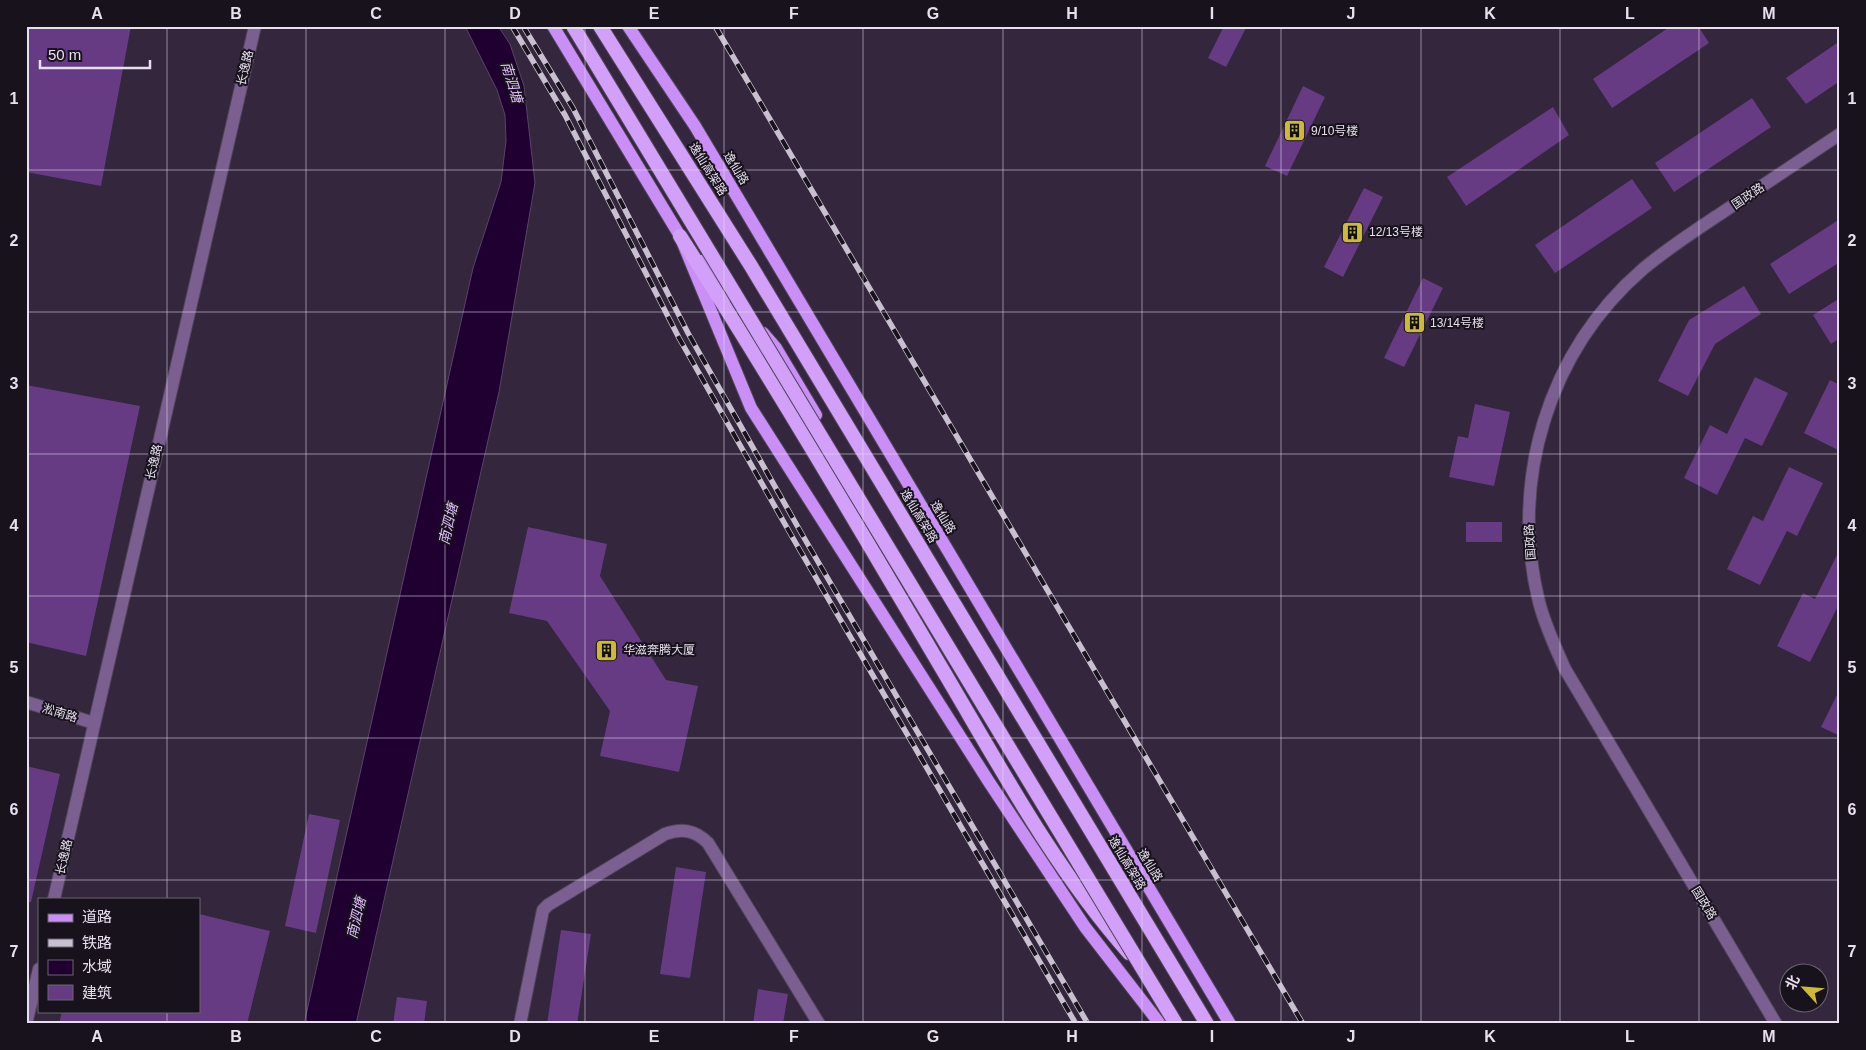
<svg xmlns="http://www.w3.org/2000/svg" width="1866" height="1050" font-family="Arial,'Noto Sans SC',sans-serif">
<style>
.water{fill:#1f0031;stroke:#5b436a}
.building{fill:#663b84}
.lines{fill:none;stroke-linecap:round;stroke-linejoin:round}
.minor-casing{stroke:#504459;stroke-width:14}
.tertiary-casing{stroke:#504459;stroke-width:14}
.primary-casing{stroke:#504459;stroke-width:14}
.trunk-casing{stroke:#504459;stroke-width:16}
.minor{stroke:#7b5f91;stroke-width:12}
.tertiary{stroke:#7b5f91;stroke-width:12}
.primary{stroke:#ca8ff6;stroke-width:12}
.trunk{stroke:#d2a0f9;stroke-width:14}
.rail-casing{stroke:#c8bfd0;stroke-width:5.5}
.rail{stroke:#18121c;stroke-width:4;stroke-dasharray:11;stroke-linecap:butt}
.trunk-bridge-casing{stroke:#504459;stroke-width:16;stroke-linecap:butt}
.trunk-bridge{stroke:#d2a0f9;stroke-width:14}
.grid{fill:none;stroke:#e8e0ef;stroke-width:1;stroke-opacity:0.55}
.labels{text-anchor:middle;dominant-baseline:central;stroke-width:4;stroke-linejoin:round;paint-order:stroke}
.street-label{font-size:12px;fill:#e8e0ef;stroke:#18121c}
.poi-label{font-size:12px;fill:#e8e0ef;stroke:#18121c;text-anchor:start}
.water-label{font-size:14px;font-style:italic;fill:#e1bffd;stroke:#18121c}
.neatline{fill:none;stroke:#e8e0ef;stroke-width:2}
.grid-label{font-size:16px;text-anchor:middle;font-weight:bold;fill:#e8e0ef}
</style>
<rect width="100%" height="100%" fill="#33263d"/>
<path class="water" d="M465,26h33l12,18 14,42 11,97 -36,209 -143,632h-52l169,-756 28,-86 5,-41 -1,-26 -8,-25z"/>
<g class="building">
<path d="M26,26h105l-30,160 -75,-14z"/>
<path d="M1224,26h23l-21,41 -18,-9z"/>
<path d="M1671,26h27l11,17 -97,65 -19,-29z"/>
<path d="M1840,41v40l-34,23 -20,-26z"/>
<path d="M1303,86l22,11 -38,79 -22,-10z"/>
<path d="M1752,98l19,29 -97,65 -19,-29z"/>
<path d="M1553,107l16,28 -103,71 -19,-29z"/>
<path d="M1632,179l20,29 -97,65 -20,-28z"/>
<path d="M1364,188l19,9 -40,80 -19,-10z"/>
<path d="M1840,219v43l-51,32 -19,-30z"/>
<path d="M1423,278l20,10 -39,79 -20,-9z"/>
<path d="M1744,286l17,28 -46,30 -27,52 -30,-15 31,-61z"/>
<path d="M1840,298v40l-9,6 -18,-29z"/>
<path d="M1755,377l33,16 -26,53 -17,-8 -28,57 -33,-17 26,-53 17,9z"/>
<path d="M1830,380l10,5v66l-36,-18z"/>
<path d="M26,385l114,21 -54,250 -60,-14z"/>
<path d="M1475,404l35,8 -16,74 -45,-9 9,-41 10,2z"/>
<path d="M1789,467l34,16 -26,53 -10,-5 -27,54 -33,-16 26,-53 10,5z"/>
<rect x="1466" y="522" width="36" height="20"/>
<path d="M528,527l79,17 -7,32 66,104 32,6 -19,86 -79,-16 10,-45 -63,-90 -38,-8z"/>
<path d="M1840,549v53l-30,60 -33,-16 26,-53 12,6z"/>
<path d="M1840,689v47l-19,-9z"/>
<path d="M26,766l34,8 -29,128h-5z"/>
<path d="M309,814l31,6 -24,113 -31,-7z"/>
<path d="M676,867l30,5 -16,106 -30,-4z"/>
<path d="M199,914l71,17 -23,93h-188l3,-13h137z"/>
<path d="M561,930l30,4 -14,90h-30z"/>
<path d="M758,989l30,5 -5,30h-30z"/>
<path d="M397,997l30,4 -3,23h-31z"/>
</g>
<g class="lines">
<defs>
<g id="minor">
<path d="M520,1024l23,-114 5,-5 117,-71c17,-6 30,-4 43,9l111,181"/>
<path d="M1776,1024l-211,-355c-10,-22 -20,-44 -26,-67 -30,-121 9,-251 104,-333 25,-21 53,-39 80,-57 39,-26 78,-52 117,-78"/>
</g>
<g id="tertiary">
<path d="M26,702l68,21"/>
<path d="M54,899l201,-873"/>
<path d="M26,1024l13,-55"/>
</g>
<g id="primary">
<path d="M553,26l127,210 71,172 238,374 96,145 75,97"/>
<path d="M628,26l67,100 535,898"/>
<path d="M701,261l30,34"/>
<path d="M763,333l13,15 40,67"/>
</g>
<g id="trunk">
<path d="M600,26l151,240 456,758"/>
<path d="M680,236c90,140 174,283 258,426 59,99 114,204 191,291"/>
</g>
</defs>
<use href="#minor" class="minor-casing"/>
<use href="#tertiary" class="tertiary-casing"/>
<use href="#primary" class="primary-casing"/>
<use href="#trunk" class="trunk-casing"/>
<use href="#minor" class="minor"/>
<use href="#tertiary" class="tertiary"/>
<use href="#primary" class="primary"/>
<use href="#trunk" class="trunk"/>
<defs>
<g id="rail">
<path d="M512,26l53,89 114,223 115,202 282,484"/>
<path d="M523,26l50,82 115,225 115,203 285,488"/>
<path d="M715,26l588,998"/>
</g>
</defs>
<use href="#rail" class="rail-casing"/>
<use href="#rail" class="rail"/>
<defs>
<path id="trunk-bridge" d="M573,26l603,998"/>
</defs>
<use href="#trunk-bridge" class="trunk-bridge-casing"/>
<use href="#trunk-bridge" class="trunk-bridge"/>
</g>
<path class="grid" d="M167,26v873M306,26v998M445,26v998M585,26v998M724,26v998M863,26v998M1003,26v998M1142,26v998M1281,26v998M1421,26v998M1560,26v998M1699,26v998M26,170h1814M26,312h1814M26,454h1814M26,596h1814M26,738h1814M26,880h1814M167,1011v13"/>
<defs>
<symbol id="building-square" viewBox="-11 -11 22 22"><rect x="-9" y="-9" width="18" height="18" rx="4" fill="#ceb837" stroke="#18121c"/><path d="M-4-6H4V6H1V3H-1V6H-4ZM-2.5-4.3h1.7v1.8h-1.7ZM.8-4.3h1.7v1.8H.8ZM-2.5-1h1.7V.8h-1.7ZM.8-1h1.7V.8H.8Z" fill="#111"/></symbol>
</defs>
<g fill-rule="evenodd">
<use href="#building-square" x="1282" y="118" width="25" height="25"/>
<use href="#building-square" x="1340" y="220" width="25" height="25"/>
<use href="#building-square" x="1402" y="310" width="25" height="25"/>
<use href="#building-square" x="594" y="638" width="25" height="25"/>
</g>
<g class="labels">
<g class="street-label">
<text transform="translate(245 68) rotate(-77)">长逸路</text>
<text transform="translate(736 168) rotate(59)">逸仙路</text>
<text transform="translate(708 169) rotate(58)">逸仙高架路</text>
<text transform="translate(1748 196) rotate(-34)">国政路</text>
<text transform="translate(154 462) rotate(-77)">长逸路</text>
<text transform="translate(919 516) rotate(59)">逸仙高架路</text>
<text transform="translate(943 517) rotate(59)">逸仙路</text>
<text transform="translate(1530 542) rotate(-94)">国政路</text>
<text transform="translate(60 713) rotate(17)">淞南路</text>
<text transform="translate(64 857) rotate(-77)">长逸路</text>
<text transform="translate(1127 863) rotate(59)">逸仙高架路</text>
<text transform="translate(1150 865) rotate(59)">逸仙路</text>
<text transform="translate(1704 903) rotate(59)">国政路</text>
</g>
<g class="poi-label">
<text x="1311" y="131">9/10号楼</text>
<text x="1369" y="232">12/13号楼</text>
<text x="1430" y="323">13/14号楼</text>
<text x="623" y="650">华滋奔腾大厦</text>
</g>
<g class="water-label">
<text transform="translate(512 82) rotate(73)">南泗塘</text>
<text transform="translate(448 524) rotate(-77)">南泗塘</text>
<text transform="translate(356 918) rotate(-77)">南泗塘</text>
</g>
</g>
<rect width="1866" height="1050" fill="none" stroke="#18121c" stroke-width="55"/>
<rect x="38" y="898" width="162" height="115" fill="#18121c" stroke="#6b6470"/>
<rect x="48" y="914" width="25" height="8" fill="#ca8ff6" stroke="#6b6470"/>
<text x="82" y="922" font-size="15" fill="#e8e0ef">道路</text>
<rect x="48" y="939" width="25" height="8" fill="#c8bfd0" stroke="#6b6470"/>
<text x="82" y="948" font-size="15" fill="#e8e0ef">铁路</text>
<rect x="48" y="960" width="25" height="15" fill="#1f0031" stroke="#6b6470"/>
<text x="82" y="972" font-size="15" fill="#e8e0ef">水域</text>
<rect x="48" y="985" width="25" height="15" fill="#663b84" stroke="#6b6470"/>
<text x="82" y="998" font-size="15" fill="#e8e0ef">建筑</text>
<g transform="translate(1804 988) rotate(296)"><circle r="24" fill="#18121c" stroke="#6b6470"/>
<path d="M0-4L9 19L0 12L-9 19Z" fill="#ceb837"/>
<text y="-8" font-size="14" font-weight="bold" text-anchor="middle" fill="#e8e0ef">北</text>
</g>
<path d="M40 60v8h110v-8" fill="none" stroke="#e8e0ef" stroke-width="2.5"/>
<text x="48" y="60" font-size="15" fill="#e8e0ef" stroke="#18121c" stroke-width="4" paint-order="stroke">50 m</text>
<rect x="28" y="28" width="1810" height="994" class="neatline"/>
<g class="grid-label">
<text x="97" y="19">A</text>
<text x="236" y="19">B</text>
<text x="376" y="19">C</text>
<text x="515" y="19">D</text>
<text x="654" y="19">E</text>
<text x="794" y="19">F</text>
<text x="933" y="19">G</text>
<text x="1072" y="19">H</text>
<text x="1212" y="19">I</text>
<text x="1351" y="19">J</text>
<text x="1490" y="19">K</text>
<text x="1630" y="19">L</text>
<text x="1769" y="19">M</text>
<text x="14" y="104">1</text>
<text x="1852" y="104">1</text>
<text x="14" y="246">2</text>
<text x="1852" y="246">2</text>
<text x="14" y="389">3</text>
<text x="1852" y="389">3</text>
<text x="14" y="531">4</text>
<text x="1852" y="531">4</text>
<text x="14" y="673">5</text>
<text x="1852" y="673">5</text>
<text x="14" y="815">6</text>
<text x="1852" y="815">6</text>
<text x="14" y="957">7</text>
<text x="1852" y="957">7</text>
<text x="97" y="1042">A</text>
<text x="236" y="1042">B</text>
<text x="376" y="1042">C</text>
<text x="515" y="1042">D</text>
<text x="654" y="1042">E</text>
<text x="794" y="1042">F</text>
<text x="933" y="1042">G</text>
<text x="1072" y="1042">H</text>
<text x="1212" y="1042">I</text>
<text x="1351" y="1042">J</text>
<text x="1490" y="1042">K</text>
<text x="1630" y="1042">L</text>
<text x="1769" y="1042">M</text>
</g>
</svg>
